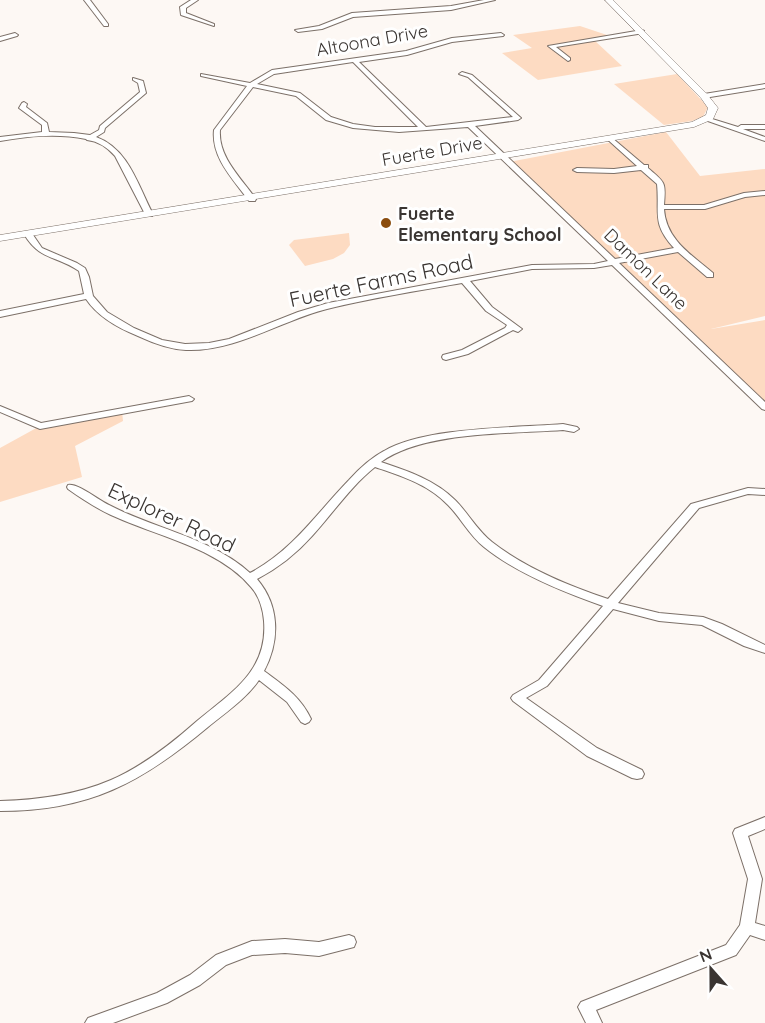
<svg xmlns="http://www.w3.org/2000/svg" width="765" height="1023" font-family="Quicksand,sans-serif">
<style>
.green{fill:#fddbc2}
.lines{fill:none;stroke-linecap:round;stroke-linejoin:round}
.street-casing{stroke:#7c7068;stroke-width:2}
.secondary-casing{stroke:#7c7068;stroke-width:1}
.street{fill:#fff;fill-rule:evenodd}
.secondary{fill:#fff;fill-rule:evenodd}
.poi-dot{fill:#8b4d0f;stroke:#fff;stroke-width:2}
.labels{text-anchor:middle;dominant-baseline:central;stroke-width:6;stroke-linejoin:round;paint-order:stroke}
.far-street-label{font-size:18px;fill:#3a3532;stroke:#fff}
.far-poi-label{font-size:18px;font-weight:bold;fill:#3a3532;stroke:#fff;text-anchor:start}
.street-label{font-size:21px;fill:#3a3532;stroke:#fff}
</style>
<rect width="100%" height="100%" fill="#fdf8f4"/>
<g class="green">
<path d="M580,26l33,11 -19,3 28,26 -84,14 -36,-27 30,-5 -19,-13z"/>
<path d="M677,74l31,33 -5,10 -11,4 -28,4 -50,-41z"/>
<path d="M666,132l34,44 65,-7v147l-54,13 54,-9v83l-71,-70 -185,-171z"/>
<path d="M349,233l1,12 -6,8 -11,6 -28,7 -16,-21 5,-5z"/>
<path d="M122,411l1,10 -48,25 7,31 -82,25v-54l40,-22z"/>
</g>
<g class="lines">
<defs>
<g id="street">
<path d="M84,0h6l18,24v2h-4z"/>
<path d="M191,0h7l-12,8v5l28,11v2l-33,-11 -1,-8z"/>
<path d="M484,0h11l-44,10 -98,7 -31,12 -24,3 -3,-2 24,-4 33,-13 99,-7z"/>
<path d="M642,30l2,1v2l-88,14 14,11v2l-2,1 -20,-15z"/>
<path d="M15,33l3,2 -1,1 -17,5v-4z"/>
<path d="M501,33l3,2 -1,1 -51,6 -45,13 -48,7 67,65 87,-10 -45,-40 -9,-3 3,-2 10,3 49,43 -3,2 -43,6 140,133 59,-11c-23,-25 -14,-35 -17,-64l-16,-14 -27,3 -37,-1 -4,-2 4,-2 37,1 23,-3 -30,-27v-2h4l33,28h4v3c17,15 18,13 16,37h40l40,-12 21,-2v4l-20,2 -40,12h-41c2,31 28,46 49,64v4h-6l-29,-25 -59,11 146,139v8l-3,-1 -150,-144 -18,3 -62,1 -62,12 22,26 30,22 -4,3 -5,-2 -45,24 -22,6 -3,-1 -1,-2 1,-2 19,-5 43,-22 2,-3 -21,-14 -24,-28c-45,8 -91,15 -135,26 -47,12 -92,43 -141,41 -17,-1 -33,-7 -48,-14 -20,-8 -40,-19 -52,-37l-86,18v-6l84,-17 -5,-23c-23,-16 -39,-10 -55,-37l4,-2h3l11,16 35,15 8,5 4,9 4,19 14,16 27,16 28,12 23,4 24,-1 20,-4 69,-27 30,-9 204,-38 62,-1 14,-3 -140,-134 -69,5 -46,-4 -27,-8 -30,-24 -43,-9 -33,43c-2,27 21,48 36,69l-1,2h-6c-15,-21 -38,-43 -35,-71l33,-44 -46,-10v-2l49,9 22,-13 134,-19 46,-13zM353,62l65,65h-43l-22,-3 -22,-7 -31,-24 -43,-9 17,-10z"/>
<path d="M133,78l10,3 3,12 -41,35 -1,4 -8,5c33,12 42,49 57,77l-1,2 -7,-2 -30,-58c-7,-8 -17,-15 -28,-16l-1,-1c-29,-6 -57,-3 -86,2v-4l42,-5v-7l-23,-17 3,-5 2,-1 3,2 -1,3 21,16 2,9 25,1 16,2 9,-5 1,-4 40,-34 -2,-9 -5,-3z"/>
<path d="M765,84v4l-61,10 -3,-2 3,-2z"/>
<path d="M705,118h4l29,9 3,-2h24v4h-22l22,8v4l-60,-21z"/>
<path d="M189,396l5,3 -2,2 -152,28 -40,-17v-6l41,17z"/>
<path d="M563,424l14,3 2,2 -5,3 -11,-2c-51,4 -140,1 -182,32 27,9 54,18 74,38 13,13 22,30 37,42 33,26 77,44 116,57l83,-95 57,-16 17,1v6l-17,-1 -49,14 -81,95 41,10 44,4 19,7 43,21v8l-21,-7 -42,-21 -43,-4 -46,-12 -66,77 -21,12 71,50 45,22 2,4 -2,4 -5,1 -5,-1 -45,-22 -74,-55 -2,-3 2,-3 26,-15 64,-74c-40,-14 -87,-33 -119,-59 -15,-12 -23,-29 -36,-42 -20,-21 -47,-29 -73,-38 -24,19 -42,46 -63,69 -16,18 -34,32 -55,43 23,27 23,62 7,92 19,14 37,26 47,48l-2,3 -4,2 -4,-2 -14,-20 -28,-22c-13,19 -33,32 -51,47 -67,56 -119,84 -208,84v-10c38,-1 76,-6 111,-21 32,-14 60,-36 86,-59 34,-28 71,-50 67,-100 -1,-12 -5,-25 -13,-34 -32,-39 -95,-51 -140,-72 -15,-7 -29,-16 -43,-26l-1,-2 1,-2c10,-2 30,15 41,20 46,24 103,33 141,68 43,-23 66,-59 99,-93 10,-11 22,-22 35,-29 41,-24 130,-23 179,-27z"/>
<path d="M765,817v12l-17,7 14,43 -7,44 10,3v14l-15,-5 -14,20 -140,55 6,13h-16l-8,-16 3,-5 145,-57 14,-20 8,-46 -15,-46 2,-4z"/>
<path d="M349,935l5,2 2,5 -2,5 -35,9 -34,-3 -33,2 -26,10 -26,20 -33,18 -54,20h-28l3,-5 69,-25 33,-18 26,-20 36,-14 33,-2 34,3z"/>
</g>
<path id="secondary" d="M605,0h8l94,94 11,14 -5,11 -19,8 -694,114v-6l692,-113 14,-7 2,-7 -7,-10z"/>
</defs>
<use href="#street" class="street-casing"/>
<use href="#secondary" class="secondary-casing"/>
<use href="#street" class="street"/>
<use href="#secondary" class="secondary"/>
</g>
<circle class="poi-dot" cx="386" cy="223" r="6"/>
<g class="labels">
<g class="far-street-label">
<text transform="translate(372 40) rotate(-10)">Altoona Drive</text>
<text transform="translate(432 151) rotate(-10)">Fuerte Drive</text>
<text transform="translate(646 269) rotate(44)">Damon Lane</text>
</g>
<g class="far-poi-label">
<text x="398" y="213">Fuerte<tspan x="398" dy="21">Elementary School</tspan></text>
</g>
<g class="street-label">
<text transform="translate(381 280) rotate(-12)">Fuerte Farms Road</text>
<text transform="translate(172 517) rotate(25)">Explorer Road</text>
</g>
</g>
<g transform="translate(711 969) rotate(339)" stroke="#ffffff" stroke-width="4.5" paint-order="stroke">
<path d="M0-4.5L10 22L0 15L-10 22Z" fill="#3a3532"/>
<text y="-9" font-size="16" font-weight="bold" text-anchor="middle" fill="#3a3532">N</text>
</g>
</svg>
